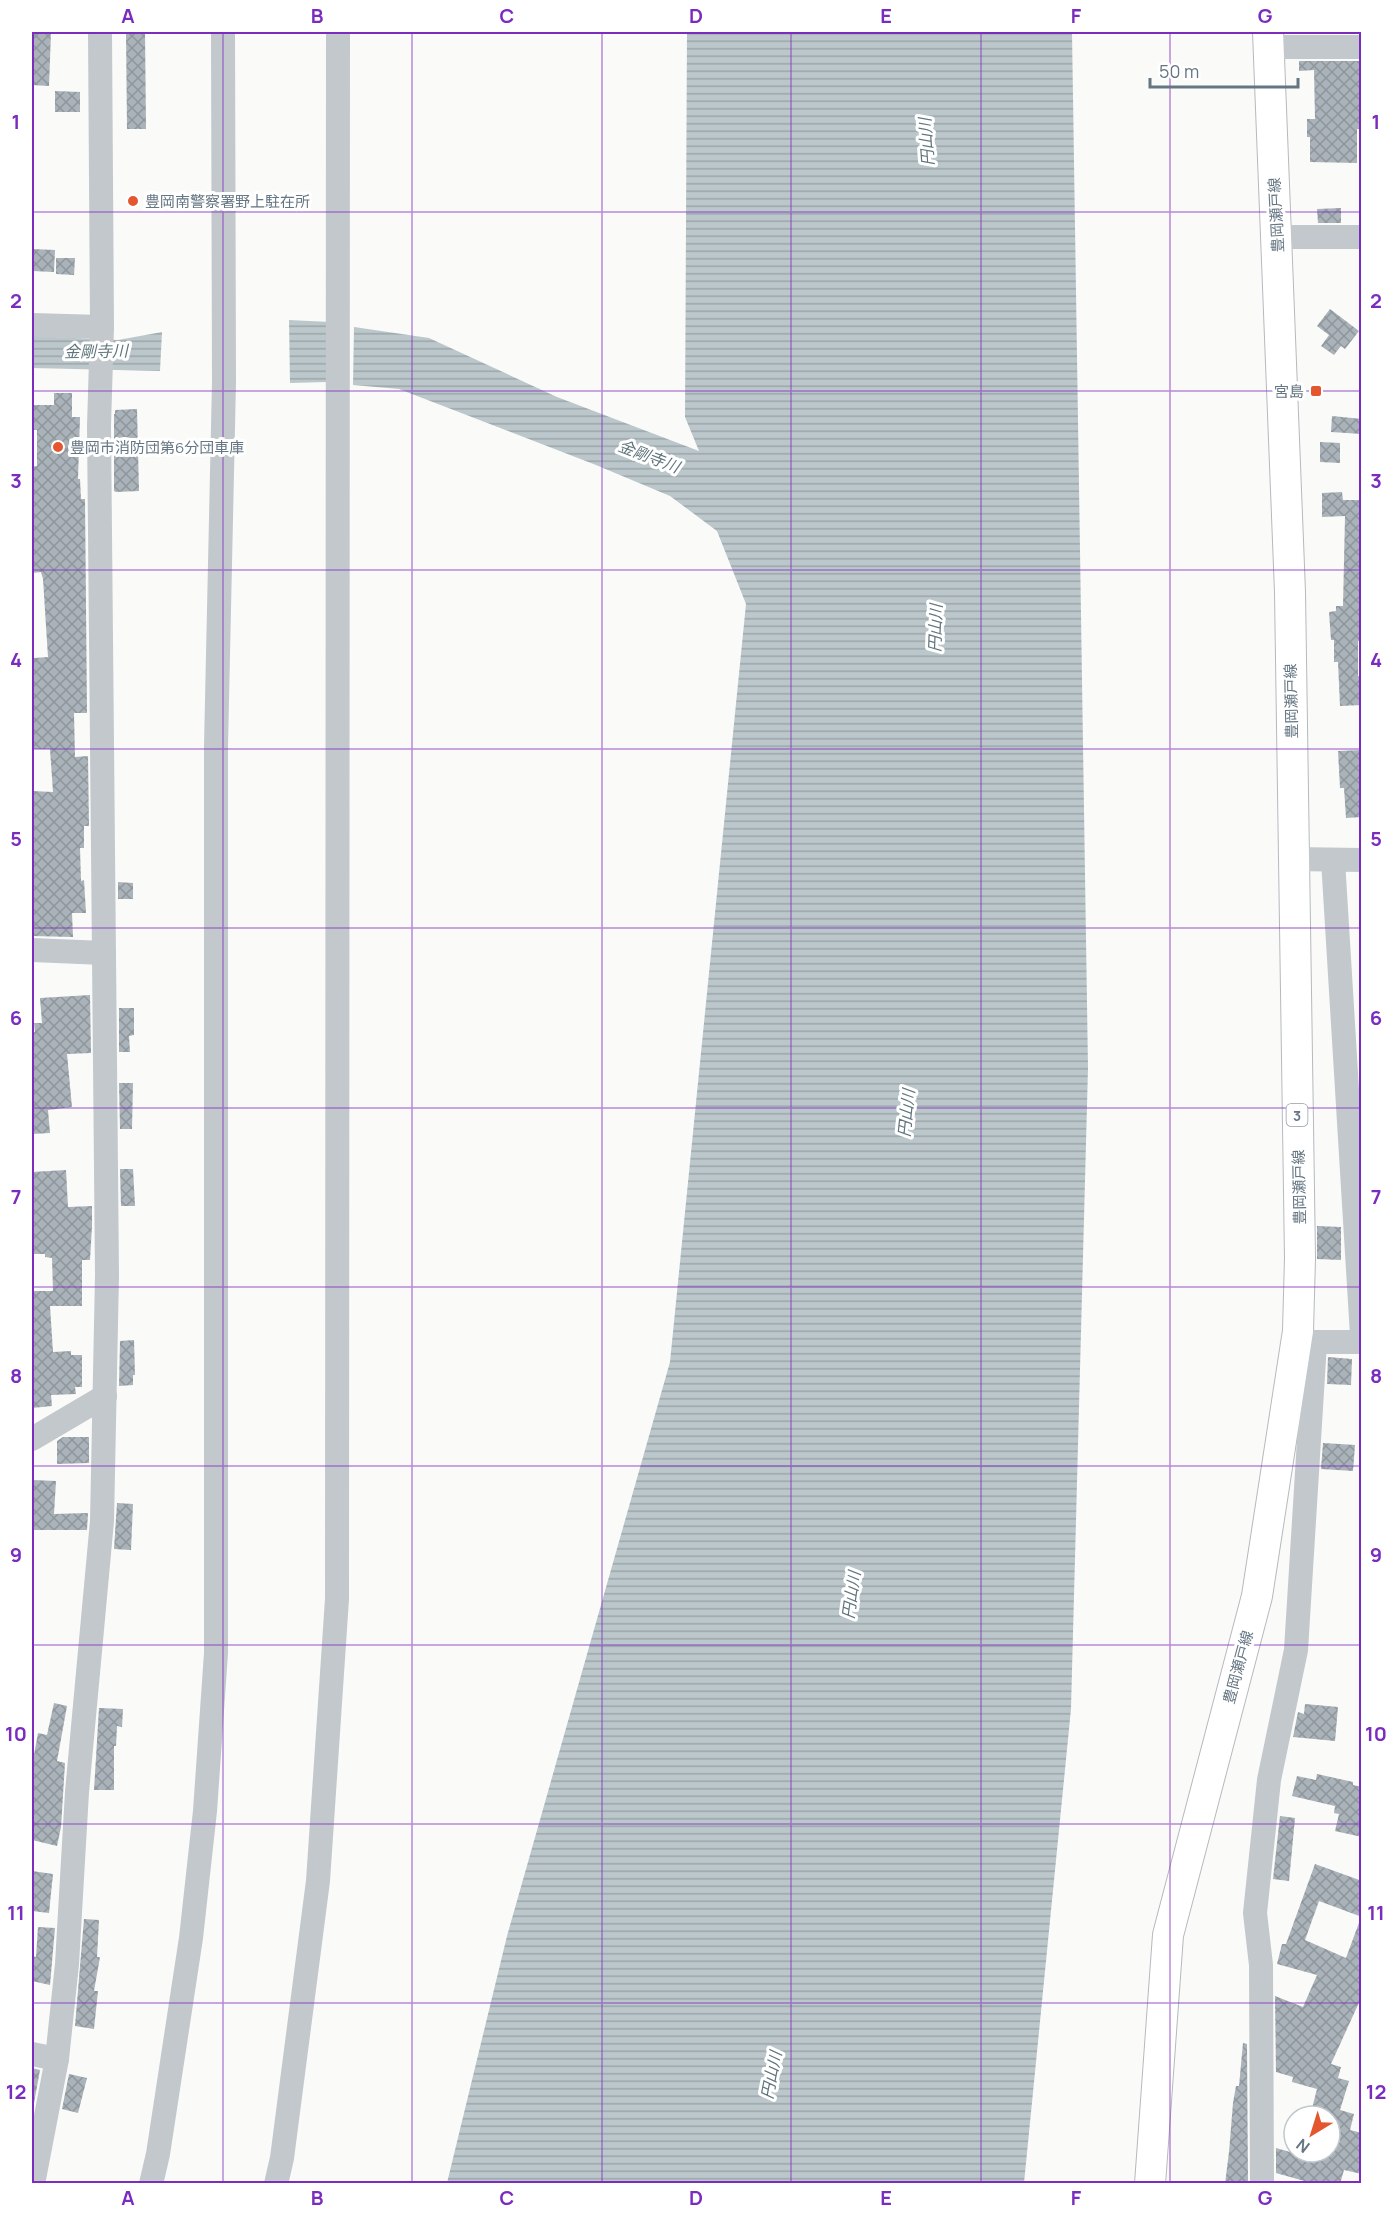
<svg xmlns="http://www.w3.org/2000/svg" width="1393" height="2215" font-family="Manrope,'Noto Sans JP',sans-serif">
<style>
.water{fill:url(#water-rules)}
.building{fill:url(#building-cross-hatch)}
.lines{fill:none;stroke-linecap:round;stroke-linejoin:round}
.major-casing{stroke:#b5babe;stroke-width:32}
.minor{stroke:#c3c8cc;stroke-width:24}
.major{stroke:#fff;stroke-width:30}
.grid{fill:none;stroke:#7b2cbf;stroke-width:1.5;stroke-opacity:0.55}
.poi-dot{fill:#e4572e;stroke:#fff;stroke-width:2}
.labels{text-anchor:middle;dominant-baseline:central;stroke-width:6;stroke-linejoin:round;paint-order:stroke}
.shield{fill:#fff;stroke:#939fa8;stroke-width:1.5}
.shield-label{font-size:14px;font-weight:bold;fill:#657683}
.poi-label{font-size:15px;fill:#657683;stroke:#fff;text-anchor:start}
.street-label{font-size:15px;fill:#657683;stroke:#fff}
.water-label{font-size:16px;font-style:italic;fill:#60757c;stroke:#fff}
.neatline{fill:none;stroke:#7b2cbf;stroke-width:2}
.grid-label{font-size:20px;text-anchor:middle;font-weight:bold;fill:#7b2cbf}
</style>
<defs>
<pattern id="water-rules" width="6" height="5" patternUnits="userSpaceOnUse" patternTransform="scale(1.5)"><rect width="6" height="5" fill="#bbc7cb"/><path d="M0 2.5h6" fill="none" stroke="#9ca6aa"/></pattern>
<pattern id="building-cross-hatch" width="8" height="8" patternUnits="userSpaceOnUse" patternTransform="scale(1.5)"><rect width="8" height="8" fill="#aab3b9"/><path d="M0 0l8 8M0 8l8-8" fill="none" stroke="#8e969c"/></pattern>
</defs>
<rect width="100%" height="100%" fill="#fafaf8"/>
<g class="water">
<path d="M687,32h385l16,1036 -17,641 -47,474h-577l60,-247 163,-574 76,-758 -29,-73 -47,-35 -74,-31 -197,-76 -46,-4 1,-58 75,11 128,59 142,54 -14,-34z"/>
<path d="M289,320l41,2 -3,60 -37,1z"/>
<path d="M162,332l-2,39 -128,-3v-32l86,4z"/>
</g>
<g class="building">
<path d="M32,32h19l-2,54 -17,-1z"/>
<path d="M126,32h19l1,97h-19z"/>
<path d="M1299,61h63v68h-5v34l-47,-1v-25h-3v-18h8l-1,-49 -15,1z"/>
<path d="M55,91l25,1v20h-25z"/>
<path d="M1341,208v15h-23l-1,-14z"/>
<path d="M32,249l23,1 -1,22 -22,-1z"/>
<path d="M56,258h19l-1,17 -18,-1z"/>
<path d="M1330,309l29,22 -14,18 -4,-3 -7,9 -13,-9 8,-11 -12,-9z"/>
<path d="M54,393h18v24h8l-2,62h2l1,20h4l2,214h-13l1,44 13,-1 1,70h-5v22h-4l1,33 3,-1 2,33h-14l1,24 -41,-1v-145l21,1 -3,-43h-18v-74h2v-17l14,-1 -5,-78 -2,-7 -9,1v-106l5,-1v-36h-5v-25h22z"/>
<path d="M137,409l2,82 -23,1 -2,-1v-77h1v-4z"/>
<path d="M1332,416l30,3v15l-31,-2z"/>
<path d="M1320,442l20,1v20l-20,-1z"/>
<path d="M1342,492l1,8h19v141h-4v35h4v29l-22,1 -2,-44h-4v-22h-3l-2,-28 7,-1v-5h7l2,-90 -23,1v-24z"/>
<path d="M1362,750v67l-16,1 -2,-30h-4l-2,-37z"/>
<path d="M118,882l15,1v16h-15z"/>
<path d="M90,995l1,58 -24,1 5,53 -24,3 2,23 -18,1v-102h3l-1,-9h8l-2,-25z"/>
<path d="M119,1008h15v27l-5,1 1,16h-11z"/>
<path d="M119,1083h14l-1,46h-12z"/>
<path d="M120,1169h13l2,37h-14z"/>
<path d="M66,1170l2,37 24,-1v20l-2,34h-8v46h-32l3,46 18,-1v4h11v32h-7l1,7 -25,1 1,11 -20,2v-117h21l-1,-33 -7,-1v-3h-13v-82z"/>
<path d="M1317,1226l24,1v33l-24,-1z"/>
<path d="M134,1340l1,35h-2v10l-14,1 1,-45z"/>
<path d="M1328,1357l24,2 -1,26 -24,-1z"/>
<path d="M63,1437h26v26l-32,1v-23z"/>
<path d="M1323,1443l32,2 -2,26 -32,-2z"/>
<path d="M32,1480l24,1 -2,33 34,-1 -1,17h-55z"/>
<path d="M117,1503l16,1 -2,46 -17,-1z"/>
<path d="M54,1703l13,3 -10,55 8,2 -4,64 -4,19 -25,-6v-85h2l4,-22 9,2z"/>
<path d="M1305,1704l33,3 -3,34 -42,-4 5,-25 6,2z"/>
<path d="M99,1708l24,1 -1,18 -5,-1 -1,20h-2v44h-20z"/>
<path d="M1317,1774l36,8v3l9,2v50l-27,-6 4,-17 -5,-1 1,-7 -43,-10 5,-20 19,4z"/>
<path d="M1280,1816l15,2 -6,63 -16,-2z"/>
<path d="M1315,1864l47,17v36l-43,-16 -14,39 41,18 14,-38 2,1v75l-31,68 10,3 -3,11 11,3 -9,29 14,4 -4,16 12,3v41l-18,-4 -4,14h-25l-39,-11v-25l14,4h14l21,5 1,-5h4v-36h-20l7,-27 -25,-7 1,-5 -17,-5 -1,-76 28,11 14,-32 -40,-11 5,-20h4z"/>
<path d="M32,1871l21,3 -4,39 -17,-2z"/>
<path d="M84,1919l15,1 -2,37h3l-6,34h4l-4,38 -19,-3z"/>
<path d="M38,1927l17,1 -5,57 -18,-4v-25l4,1z"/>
<path d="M1243,2043l4,1 1,140h-23l4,-32 4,-49 3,-17h3z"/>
<path d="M32,2068l8,2 -6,33 -2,-1z"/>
<path d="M69,2074l18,4 -9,35 -16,-4z"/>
</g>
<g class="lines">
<defs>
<path id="major" d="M1150,2184l18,-249 89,-339 41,-265 2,-73 -10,-666 -22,-560"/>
</defs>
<use href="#major" class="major-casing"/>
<g class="minor">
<path d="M1268,47h94"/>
<path d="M1277,237h85"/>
<path d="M32,325l70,2"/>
<path d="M1293,859l69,1"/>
<path d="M1333,860l29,475"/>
<path d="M32,950l72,3"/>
<path d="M1301,1342h61"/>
<path d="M32,1439l73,-43"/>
<path d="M32,2054l25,5"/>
<path d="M33,2184l24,-125 10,-95 10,-172 25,-271 5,-246 -8,-849 3,-99 -2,-295"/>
<path d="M151,2184l7,-30 33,-216 14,-127 11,-158v-907l8,-364 -1,-350"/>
<path d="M276,2184l6,-26 36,-277 19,-282 1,-1567"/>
<path d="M1262,2184l-1,-219 -6,-52 14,-133 27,-130 19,-307"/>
</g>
<use href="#major" class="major"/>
</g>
<path class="grid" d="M223,32v2152M412,32v2152M602,32v2152M791,32v2152M981,32v2152M1170,32v2152M32,212h1330M32,391h1330M32,570h1330M32,749h1330M32,928h1330M32,1108h1330M32,1287h1330M32,1466h1330M32,1645h1330M32,1824h1330M32,2003h1330"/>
<g class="poi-dot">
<circle cx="133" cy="201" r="6"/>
<rect x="1310" y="385" width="12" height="12" rx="3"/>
<circle cx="58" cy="447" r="6"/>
</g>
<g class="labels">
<rect class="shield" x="1286.5" y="1104" width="21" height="22" rx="4.5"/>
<g class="shield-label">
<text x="1297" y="1115">3</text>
</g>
<g class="poi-label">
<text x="145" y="201">豊岡南警察署野上駐在所</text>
<text x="1304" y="391" text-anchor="end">宮島</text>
<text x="70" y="447">豊岡市消防団第6分団車庫</text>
</g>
<g class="street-label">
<text transform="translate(1276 215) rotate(-93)">豊岡瀬戸線</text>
<text transform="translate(1291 701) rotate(-91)">豊岡瀬戸線</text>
<text transform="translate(1299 1187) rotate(-91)">豊岡瀬戸線</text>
<text transform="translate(1238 1667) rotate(-75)">豊岡瀬戸線</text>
</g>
<g class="water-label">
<text transform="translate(926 142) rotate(-94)">円山川</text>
<text transform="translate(96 351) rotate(-1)">金剛寺川</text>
<text transform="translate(649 456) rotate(21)">金剛寺川</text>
<text transform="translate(935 628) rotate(-88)">円山川</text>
<text transform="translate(906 1113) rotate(-84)">円山川</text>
<text transform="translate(851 1595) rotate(-82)">円山川</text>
<text transform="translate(771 2075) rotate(-79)">円山川</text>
</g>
</g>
<rect width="1393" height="2215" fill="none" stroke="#ffffff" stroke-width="66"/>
<g transform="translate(1312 2134) rotate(218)"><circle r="28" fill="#ffffff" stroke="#c1c8cd" stroke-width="1.5"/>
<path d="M0-4.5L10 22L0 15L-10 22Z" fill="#e4572e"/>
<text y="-9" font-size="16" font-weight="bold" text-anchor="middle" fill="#657683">N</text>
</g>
<path d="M1150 78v9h148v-9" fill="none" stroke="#657683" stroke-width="3"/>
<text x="1159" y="78" font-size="18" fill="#657683" stroke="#ffffff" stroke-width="4.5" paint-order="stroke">50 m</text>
<rect x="33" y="33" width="1327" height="2149" class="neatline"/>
<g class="grid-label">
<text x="128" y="23">A</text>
<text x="317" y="23">B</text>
<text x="507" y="23">C</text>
<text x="696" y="23">D</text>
<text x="886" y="23">E</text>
<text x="1076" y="23">F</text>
<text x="1265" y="23">G</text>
<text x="16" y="129">1</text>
<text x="1376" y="129">1</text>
<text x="16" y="308">2</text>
<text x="1376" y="308">2</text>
<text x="16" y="488">3</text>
<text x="1376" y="488">3</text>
<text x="16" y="667">4</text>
<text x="1376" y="667">4</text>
<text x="16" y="846">5</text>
<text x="1376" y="846">5</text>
<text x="16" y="1025">6</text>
<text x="1376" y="1025">6</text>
<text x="16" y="1204">7</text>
<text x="1376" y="1204">7</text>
<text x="16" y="1383">8</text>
<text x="1376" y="1383">8</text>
<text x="16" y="1562">9</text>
<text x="1376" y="1562">9</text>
<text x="16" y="1741">10</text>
<text x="1376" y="1741">10</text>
<text x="16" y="1920">11</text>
<text x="1376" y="1920">11</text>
<text x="16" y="2099">12</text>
<text x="1376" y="2099">12</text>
<text x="128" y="2205">A</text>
<text x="317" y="2205">B</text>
<text x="507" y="2205">C</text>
<text x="696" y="2205">D</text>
<text x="886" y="2205">E</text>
<text x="1076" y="2205">F</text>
<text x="1265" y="2205">G</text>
</g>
</svg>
